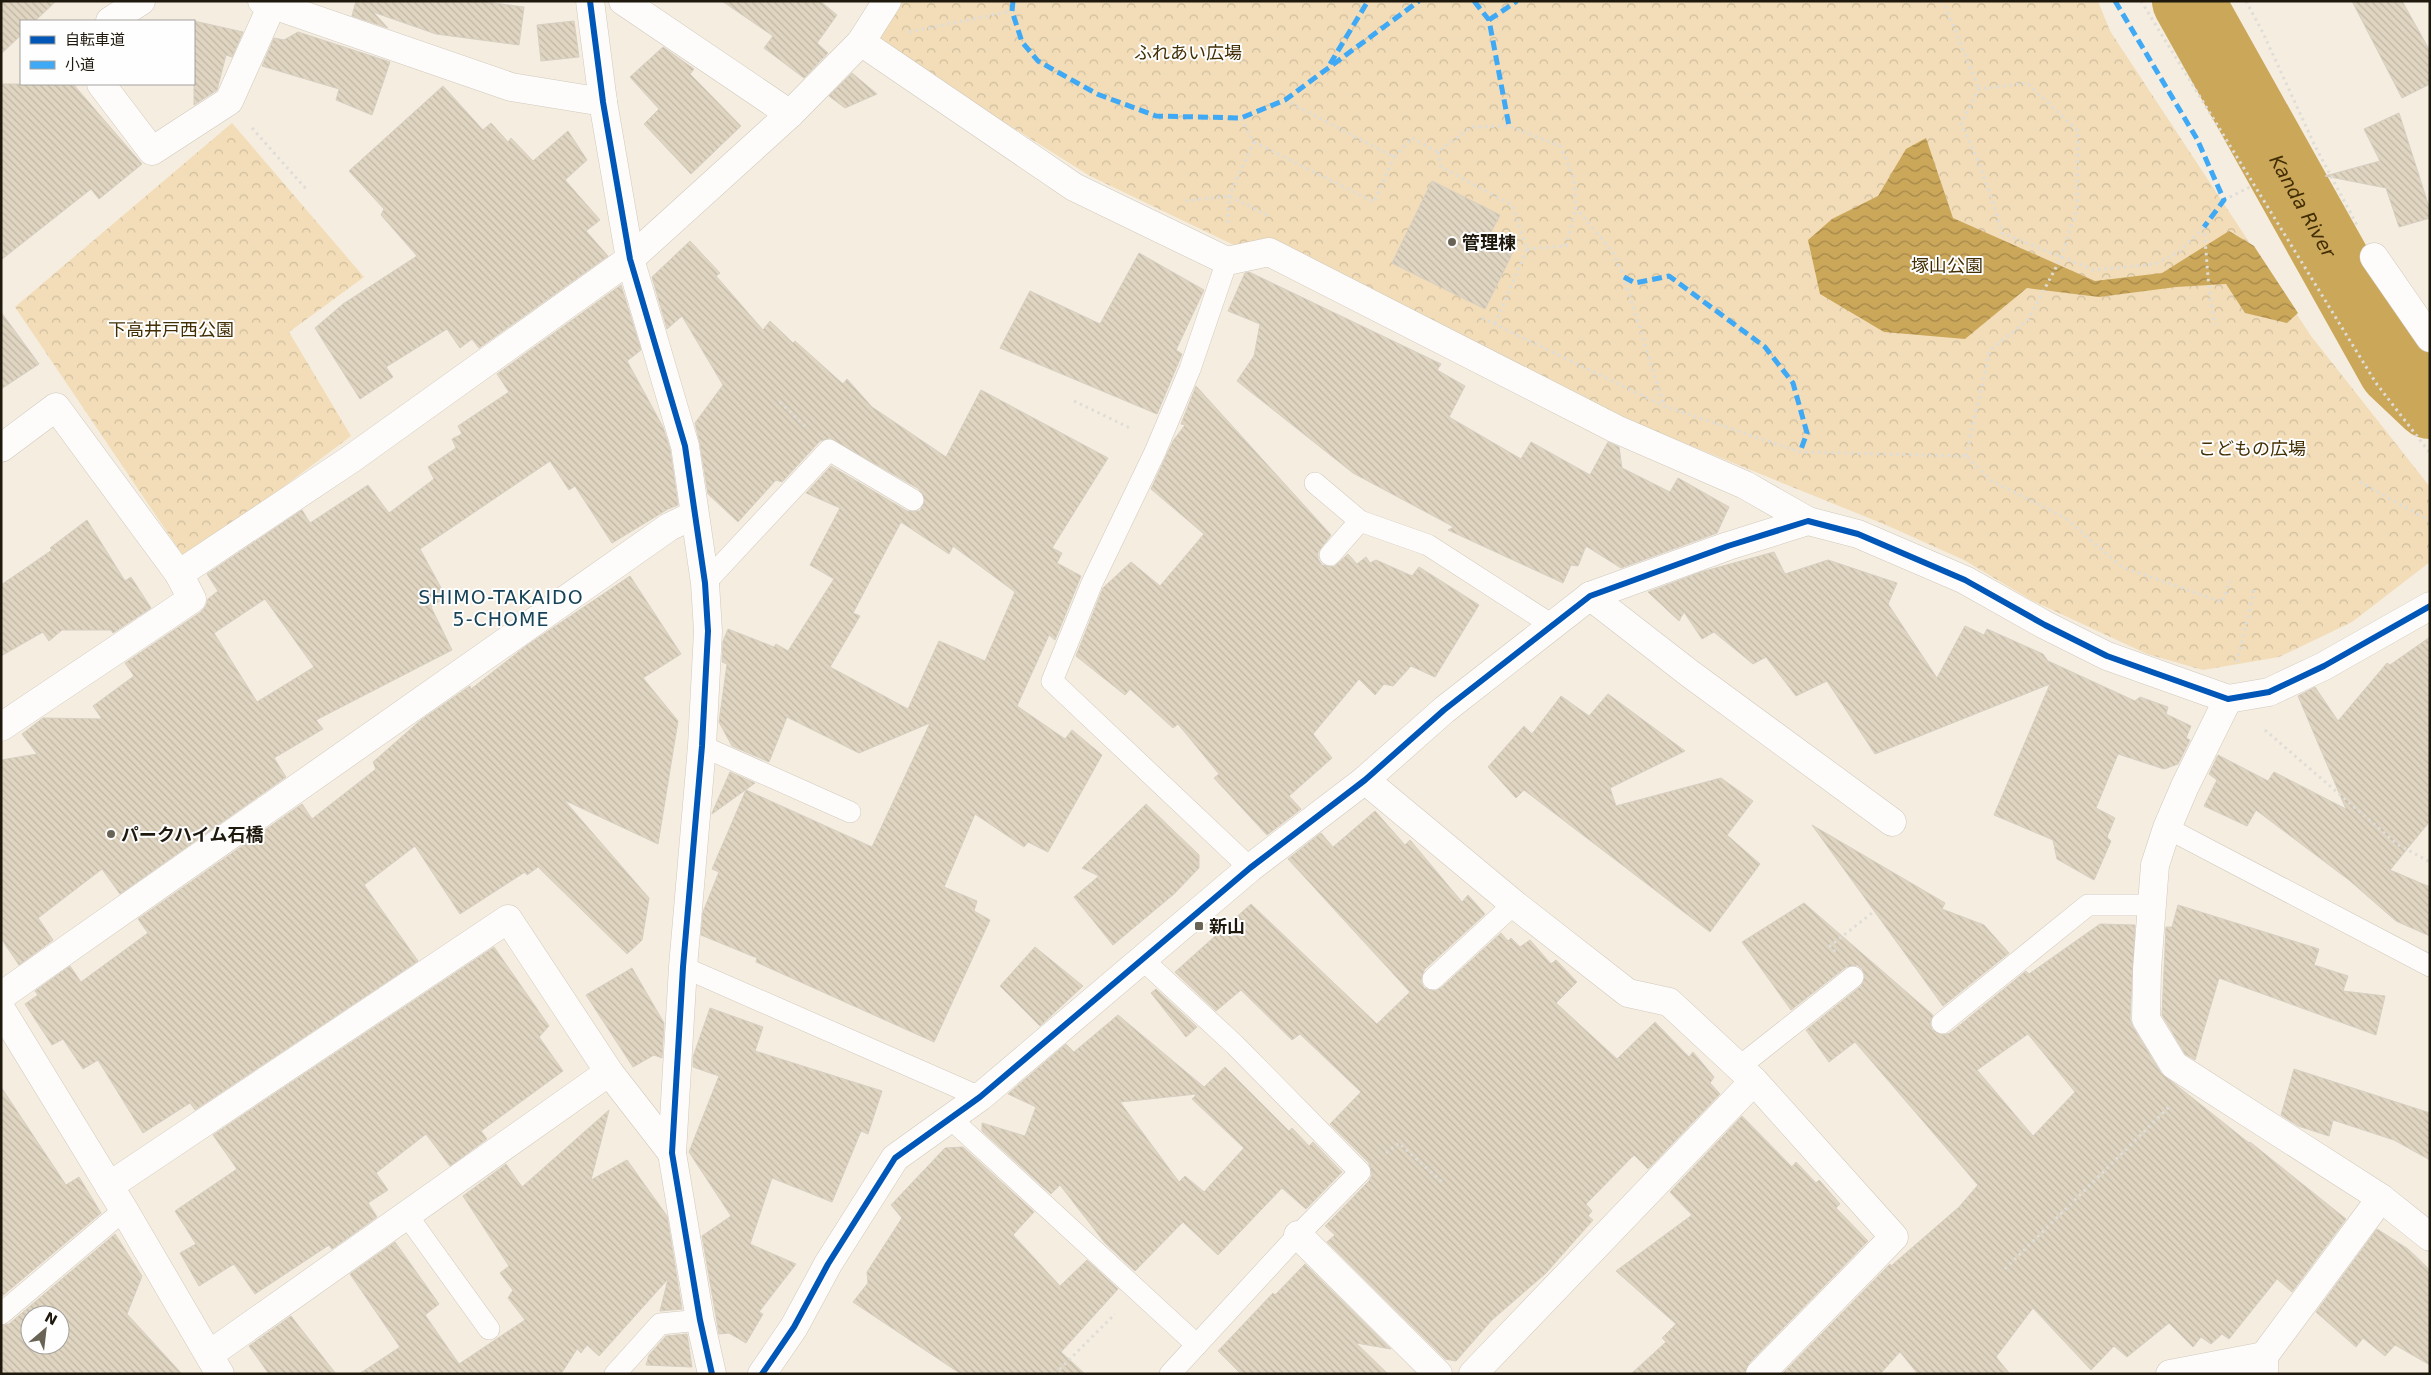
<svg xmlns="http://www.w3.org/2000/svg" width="2431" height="1375" font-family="'DejaVu Sans','Noto Sans JP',sans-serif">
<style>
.park{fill:url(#park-crowns)}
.water{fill:url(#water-waves)}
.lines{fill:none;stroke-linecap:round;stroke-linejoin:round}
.river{stroke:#cba75a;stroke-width:72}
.building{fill:url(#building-back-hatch);stroke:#d6cfc3;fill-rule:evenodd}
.lane-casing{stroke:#cfc9bd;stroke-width:22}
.street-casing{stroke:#cfc9bd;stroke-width:29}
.path{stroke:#dfddd8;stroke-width:3;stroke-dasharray:2.5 4;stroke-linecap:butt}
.lane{stroke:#fefcfa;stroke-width:21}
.street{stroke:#fefcfa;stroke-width:28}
.quiet{stroke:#3fa9f5;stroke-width:5;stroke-dasharray:10 5;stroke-linecap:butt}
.cycleway-casing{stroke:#fefefe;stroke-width:9}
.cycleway{stroke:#0057b8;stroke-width:6}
.poi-dot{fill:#696356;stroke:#fefefe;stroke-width:2}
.labels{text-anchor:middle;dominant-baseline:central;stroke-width:4;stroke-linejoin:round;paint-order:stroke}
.park-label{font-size:18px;fill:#432f04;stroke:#fefefe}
.poi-label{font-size:18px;font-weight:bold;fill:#1e180d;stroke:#fefefe;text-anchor:start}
.water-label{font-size:19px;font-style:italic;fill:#422e03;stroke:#fefefe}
.neighbourhood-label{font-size:19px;letter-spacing:1px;fill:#164358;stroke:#fefefe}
</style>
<defs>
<pattern id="park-crowns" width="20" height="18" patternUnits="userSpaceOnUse" patternTransform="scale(1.25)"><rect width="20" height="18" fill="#f2ddb8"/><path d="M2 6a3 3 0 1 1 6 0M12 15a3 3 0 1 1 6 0" fill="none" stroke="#cfbd9d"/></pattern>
<pattern id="water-waves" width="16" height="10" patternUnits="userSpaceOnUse" patternTransform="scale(1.25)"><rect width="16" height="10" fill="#cba75a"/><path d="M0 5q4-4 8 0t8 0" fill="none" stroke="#a48749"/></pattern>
<pattern id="building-back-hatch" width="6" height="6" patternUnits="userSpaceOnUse" patternTransform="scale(1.25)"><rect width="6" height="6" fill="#e0d5c1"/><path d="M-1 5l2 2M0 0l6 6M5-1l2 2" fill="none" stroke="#c0b6a5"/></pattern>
</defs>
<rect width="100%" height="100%" fill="#f5eddf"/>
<g class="park">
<path d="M900,1h1198l12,30 201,305 119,151v75l-78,60 -73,35 -76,13 -56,-16 -116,-54 -67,-40 -78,-35 -446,-181 -350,-168 -216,-136z"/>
<path d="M232,123l132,154 -75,55 62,104 -165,124 -171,-253z"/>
</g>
<path class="water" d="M1926,138l27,80 142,63 67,-8 67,-42 25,15 44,67 -11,10 -42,-10 -19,-29 -50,3 -77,10 -72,-9 -62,51 -81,-7 -64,-38 -12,-54 24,-21 46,-23 28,-47z"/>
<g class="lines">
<path class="river" id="s1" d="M2188,1l206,368 36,34"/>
</g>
<g class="building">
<path d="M1,1h55l-21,20h-14v14l-20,19z"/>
<path d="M356,1h122l46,6 -5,38 -83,-11 -63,-22 15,16 -36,-12z"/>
<path d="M722,1h98l17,14 -20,28 11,10 -24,25 -40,-30 9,-12z"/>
<path d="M2352,1h50l28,50v33l-28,14z"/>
<path d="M194,21l49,11 -11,25 -6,-2 -9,35 -23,15z"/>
<path d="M574,21l5,36 -38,4 -4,-36z"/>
<path d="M298,32l92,30 -18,53 -36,-15 3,-11 -77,-23 12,-28 10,2z"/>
<path d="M663,47l31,22 -4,5 51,52 -50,48 -47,-50 15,-15 -29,-32z"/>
<path d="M852,73l25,21 -32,14 -16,-12z"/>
<path d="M1,84h72l69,80 -43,35 -8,-10 -90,71z"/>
<path d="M443,86l40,44 8,-7 17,19 3,-4 22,23 35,-30 19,29 -22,20 35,40 -14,11 22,25 -129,92 -7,-9 -12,9 -13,-19 -61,38 7,10 -33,22 -45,-71 28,-24 74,-48 -36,-41 3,-6 -35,-38z"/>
<path d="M2399,113l31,97v8l-31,9 -13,-39 -61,-12 55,-15 -16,-32z"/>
<path d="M1432,181l68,34 -11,21 26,12 -30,61 -93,-46z"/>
<path d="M690,241l30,32 -4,3 47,54 7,-9 23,22 2,-2 48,43 4,-5 25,28 74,50 35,-67 127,68 -56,90 10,5 -5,10 24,13 -26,64 -6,-5 -32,71 48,33 7,-9 30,25 -54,97 -20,-10 -4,5 -49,-33 -31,73 33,14 -3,10 16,9 -56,122 -178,-80 1,-4 -56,-23 2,-23 16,-40 -7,-3 34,-79 126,57 58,-124 -71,30 -72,-36 -18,45 -37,-16 -13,-24 8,-58 -5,-2 1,-21 5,-12 46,18 2,-3 12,7 46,-72 -24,-14 30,-57 -34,-15 25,-27 76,45h13l5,-11 -6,-11 -89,-51 -10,3 -38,41 -6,-2 -38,42 -30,-28 -8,-50 -5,-21 28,-38 -41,-69 -15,13 -15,-52zM901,522l48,32 4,-8 62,46 -30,69 -46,-20 -31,68 -78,-42 30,-51 -7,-3z"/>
<path d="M1139,253l65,37 -28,60 6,4 -25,60 -157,-66 30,-57 70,33z"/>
<path d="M1249,272l192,92 -4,6 28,16 -16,31 72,42 10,-17 59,33 18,-33 11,5 3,21 48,24 8,-14 51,29 -12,26 -96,35 -35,-22 -8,20 -7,-1 -8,18 -115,-53 6,-3 -101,-54 -116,-92 17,-25 6,-32 -32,-13 17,-38z"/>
<path d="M621,285l20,65 -14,11 36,66 7,22 8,56 -10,4 -56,34 -37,-57 -6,4 -19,-29 -130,88 26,48 -15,10 21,43 -136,70 7,9 -49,29 12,19 -166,117 -18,-25 -64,49 15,22 -34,25 -18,-27v-178l36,-6 -15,-20 21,-16 59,1 -9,-13 41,-30 -9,-13 76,-51 5,-6 2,-7 10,-8 -11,-17 95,-64 8,13 58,-38 21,28 45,-34 -6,-12 28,-19 -4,-9 10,-5 -4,-8 51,-34 -12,-18zM265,599l49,68 -57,35 -43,-69z"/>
<path d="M1,312l38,52 -38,25z"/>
<path d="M1196,386l135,149 -13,17v7l4,6 12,2 14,-13 9,10 9,-7 4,6 6,-3 36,16 7,-9 60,38 -44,72 -24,-11 -18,20 -9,-2 -9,11 -16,-16 -46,55 19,24 -43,38 12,13 -34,26 -53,-57 5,-4 -41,-50 -5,4 -43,-39 -5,6 -49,-39 27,-68 28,-26 29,24 44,-52 -53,-45 22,-48 12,-16 -4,-1z"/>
<path d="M87,520l38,61 6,-4 20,31 -38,25 -2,-3h-49l-13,11 -6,-9 -42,24v-71l51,-35 -2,-2z"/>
<path d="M1774,552l11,22 43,-14 69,23 -9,21 49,74 28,-52 19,9 3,-6 56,25 5,7 87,40 5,-4 28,10 -2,7 25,12 -5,12 4,2 -12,24 -14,5 -46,-15 -22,54 19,10 -8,19 4,4 -17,39 -37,-21 -4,-19 -59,-25 56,-131 -175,70 -48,-73 -31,15 -30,-39 -13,7 -39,-32 -12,7 -18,-27 -5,9 -31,-29 53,-20z"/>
<path d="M630,576l51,78 -38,24 35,43 -20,123 -94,-44 85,98 -7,42 -15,14 -89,-87 -11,8 -2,-3 -65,42 -45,-68 -51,39 54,76 -223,149 -5,-7 -47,30 -45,-73 -15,9 -20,-30 -11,6 -27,-41 13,-9 -3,-4 35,-25 11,16 67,-49 -10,-14 164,-115 10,15 64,-50 -3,-7 48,-42 49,-34 1,3 55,-43z"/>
<path d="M2430,637v184l-40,49 40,17v49l-34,-15 -47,-41 -93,-70 -9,16 -43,-20 13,-26 -8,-6 9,-19 50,26 6,-9 72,37 -48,-113 17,-9 23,34 49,-58 3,2z"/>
<path d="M1608,694l77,57 -75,37 6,18 105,-28 32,23 -26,34 33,29 -50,68 -186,-142 -8,8 -28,-31 36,-41 8,8 29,-38 28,20z"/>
<path d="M730,772l25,11 -43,31v-1z"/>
<path d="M1146,804l53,51v13l-25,26 -61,51 -39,-48 25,-21 -17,-8z"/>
<path d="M1375,811l30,34 5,-5 52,62 6,-7 17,19 -61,56 -3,11 3,7 11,3 6,-3 60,-55 7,8 3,-3 9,9 10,-7 21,24 5,-4 21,22 -21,21 61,56 38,-37 34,35 4,-5 21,25 -4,6 10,11 -72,75 -14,-14 -48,49 6,7 -4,5 5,4 -47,53 -54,47 -36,41 -11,-2 -118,-117 8,-7 -10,-9 44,-45 3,-6 -3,-12 -39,-39 31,-32 -61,-58 -8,6 -51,-50 -25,21 -41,-39 76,-68 126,120 33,-32 -122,-133 33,-26 12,14z"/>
<path d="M1812,825l133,78 -3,6 42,16 25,28 -66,53z"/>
<path d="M1804,903l129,112 -3,9 2,6 11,5 7,-2 76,-62 3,3 71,-50 35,1 -5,94 3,8 28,46 88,70 1,-1 96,77 -54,73 -15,-13 -48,60 -7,-5 -11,10 -10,-7 -8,10 -24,-24 -42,34 -13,-11 -23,24 -58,-62 -37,49 14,17h-92l-18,-22 -20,22h-98l108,-110 1,2 68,-59 19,-22 -123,-143 -26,20 -23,-32 55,-44 4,-10 -3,-7 -5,-4 -11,2 -55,43 -49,-68zM2028,1034l47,58 -42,44 -56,-66z"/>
<path d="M2178,905l141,44 -5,16 34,11 -5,15 42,5 -9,39 -157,-57 -24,82 -10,-6 -23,-39 4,-88h6z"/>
<path d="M494,947l55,79 -10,11 24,34 -82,60 6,8 -37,27 -24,-32 -50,39 12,17 -20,13 9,14 -45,32 -3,-4 -74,49 -21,-30 -35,22 -19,-33 16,-9 -21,-33 62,-42 -24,-34z"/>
<path d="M1035,947l48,39 -43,40 -40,-40z"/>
<path d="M632,968l32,55 -2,35 -8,-3 -21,12 -47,-72z"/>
<path d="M1156,989l41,38 -11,10 -35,-44z"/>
<path d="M710,1008l53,19 -8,24 127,40 -14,43 -7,-3 -29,71 -60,-24 -22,66 46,20 -37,48 4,2 -17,29 -17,-10 -10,1 -17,-98 29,-20 -42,-64 30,-76 -26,-9v-10z"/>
<path d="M1118,1015l86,72 21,-20 64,64 3,-3 17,18 4,-4 29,30 -36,37 -24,-21 -64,67 -35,-33 -48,49 -30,-28 -45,-58 -9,9 -69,-63v-8l43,13 11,-29 -28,-13 58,-50 8,8zM1197,1094l-5,5 52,49 -40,44 -19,-16 -6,6 -59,-80z"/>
<path d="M2294,1069l136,44v47l-36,-20 -61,-20 -4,16 -31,-10 -17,-11z"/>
<path d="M1,1087l65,98 13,-8 22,36 -100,84z"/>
<path d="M609,1110l-18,70 36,-20 40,56 15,93 -22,2 8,-32 -69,77 -12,-11 -6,8 -4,-4 -16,25h-202l41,-27 -50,-73 45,-32 44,62 -14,11 34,49 66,-44 -17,-22 5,-8 -13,-17 9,-7 -46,-70 43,-32 16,23z"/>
<path d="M1742,1116l50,51 4,-5 20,21 3,-3 21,24 -4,4 32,33 -119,122 -4,11h-114l35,-32 -4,-4 14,-14 -60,-53 76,-56 -22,-23z"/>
<path d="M963,1147l71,65 -21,23 47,51 27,-26 31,29 -57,63 24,22h-124l-108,-72 15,-19 -1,-11 35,-54 -11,-13 54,-57z"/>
<path d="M2377,1229l31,20 22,21v95l-35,-20 -10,11 -22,-18 -7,9 -40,-35z"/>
<path d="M115,1234l27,42 -15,38 55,60h-181v-48l8,-2zM30,1315h30v30h-30z"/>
<path d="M1305,1264l86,85 -35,-6 32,31h-147l-23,-23 55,-58 2,2z"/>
<path d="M291,1316l45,58h-67l-20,-28z"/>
<path d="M687,1334l5,33 -46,-2 3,-10 17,-19z"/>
</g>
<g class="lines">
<defs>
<g id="lane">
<path d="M1227,261l-37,108 -35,83 -63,131 -40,98 198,187"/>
<path d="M1315,483l45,38 68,24 124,80"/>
<path d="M1330,555l30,-34"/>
<path d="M705,583l124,-133 84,50"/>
<path d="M702,746l148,66"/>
<path d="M2167,828l263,138"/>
<path d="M1143,960l92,85 125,127 -62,63 -128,139"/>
<path d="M683,967l297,130"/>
<path d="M1433,979l81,-75"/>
<path d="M1942,1023l146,-118h65"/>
<path d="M1739,1067l114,-90"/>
<path d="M951,1119l246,226"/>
<path d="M406,1214l83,115"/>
<path d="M1,1314l123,-104"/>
<path d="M615,1374l45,-50 40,-4"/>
</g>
<g id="street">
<path d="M262,1l249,86 92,15"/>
<path d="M590,1l13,101 27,157 55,187 20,137 3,48 -6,115 -19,221 -11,186 28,167 12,54"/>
<path d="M623,1l167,113"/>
<path d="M110,21l31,-20"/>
<path d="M861,42l213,145 153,74 42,-9 347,177 129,56 63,36"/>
<path d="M101,84l51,67 77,-50 43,-96"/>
<path d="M2374,257l56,81"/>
<path d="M1,448l55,-41 123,167 13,25 -191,128"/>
<path d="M179,574l172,-115 279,-200 160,-145 71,-72 26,-41"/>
<path d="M1590,596l99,77 203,149"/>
<path d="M2228,699l-43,87 -18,42 -12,37 -8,104 -1,50 28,46 207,133 49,39"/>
<path d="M1365,780l149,124 114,89 41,9 85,79 140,156 -134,137"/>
<path d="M1,996l668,-469 25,-12"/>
<path d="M1,1009l123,201 96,164"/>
<path d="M109,1186l399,-267 101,153 63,81"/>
<path d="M1298,1235l140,139"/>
<path d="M210,1354l399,-282"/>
<path d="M762,1374l32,-47 34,-63 67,-106 85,-61 270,-229 115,-88 79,-70 146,-114 138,-50 80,-25 50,13 107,46 80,45 62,31 121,43 41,-7 55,-26 106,-60"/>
<path d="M1473,1374l281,-293"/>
<path d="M2170,1374l94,-18"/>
<path d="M2264,1374v-18l117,-158"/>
</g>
</defs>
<use href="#lane" class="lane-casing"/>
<use href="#street" class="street-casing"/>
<g class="path">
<path d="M1941,1l5,7 33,81"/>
<path d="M2141,1l235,382 54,70"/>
<path d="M2246,1l17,32 52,113 43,81"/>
<path d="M909,32l103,-21"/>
<path d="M1285,100l109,57 18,-19 26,14 33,-25 38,-1 51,20 14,32 2,30 37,44 11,25 40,129"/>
<path d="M252,128l55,62"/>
<path d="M1254,142l120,60 20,-45"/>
<path d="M1438,152l3,15 71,38 15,44 -32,75"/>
<path d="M2224,200l30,-15"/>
<path d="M1185,201l44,-5 40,20"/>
<path d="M1228,223l1,-27 25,-54 -13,-24"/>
<path d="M2204,227l5,62 6,36"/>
<path d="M1527,249l39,-3 10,-38"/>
<path d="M1482,318l182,88 136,46 166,4 26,25 72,36 58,50 100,35 8,-21"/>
<path d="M1074,401l56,27"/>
<path d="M780,402l27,26"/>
<path d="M1966,456l24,-106 38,-30 33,-62 16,-49 1,-78 -51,-48 -48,6 -18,34c17,36 31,72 41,110l92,37 62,-6 24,-13 24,-24"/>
<path d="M2360,482l70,39"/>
<path d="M2237,662l18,-75"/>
<path d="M2265,730l132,114 33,18"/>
<path d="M1835,952l-5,-6 42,-33"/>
<path d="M1386,1153l13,-10 43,39"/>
<path d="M2005,1269l166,-164"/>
<path d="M1055,1374l60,-60"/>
</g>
<use href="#lane" class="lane"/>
<use href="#street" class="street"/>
<g class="quiet">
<path d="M1013,1l-1,10 10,31 16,19 59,33 59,22 85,2 44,-18 134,-99"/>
<path d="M1474,1l15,19 20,106"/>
<path d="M2115,1l82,138 27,61 -20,27"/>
<path d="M1489,20l28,-19"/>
<path d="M1330,64l38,-63"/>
<path d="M1624,277l11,6 34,-7 96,71 28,36 14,50 -7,19"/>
</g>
<defs>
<g id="cycleway">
<path d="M590,1l13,101 27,157 55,187 20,137 3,48 -6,115 -19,221 -11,186 28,167 12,54"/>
<path d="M762,1374l32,-47 34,-63 67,-106 85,-61 270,-229 115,-88 79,-70 146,-114 138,-50 80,-25 50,13 107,46 80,45 62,31 121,43 41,-7 55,-26 106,-60"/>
</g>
</defs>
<use href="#cycleway" class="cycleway-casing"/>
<use href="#cycleway" class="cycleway"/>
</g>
<g class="poi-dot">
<circle cx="1452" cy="242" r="5"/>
<circle cx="111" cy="834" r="5"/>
<rect x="1194" y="921" width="10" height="10" rx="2.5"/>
</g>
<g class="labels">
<g class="park-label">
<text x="1188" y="52">ふれあい広場</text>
<text x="1947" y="265">塚山公園</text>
<text x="171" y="329">下高井戸西公園</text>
<text x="2252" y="448">こどもの広場</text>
</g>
<g class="poi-label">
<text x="1462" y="242">管理棟</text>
<text x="121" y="834">パークハイム石橋</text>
<text x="1209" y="926">新山</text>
</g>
<g class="water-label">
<text stroke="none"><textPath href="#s1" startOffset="235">Kanda River</textPath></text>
</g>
<g class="neighbourhood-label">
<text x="501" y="597">SHIMO-TAKAIDO<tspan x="501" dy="22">5-CHOME</tspan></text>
</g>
</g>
<rect width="2431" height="1375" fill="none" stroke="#1e180d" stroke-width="5"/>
<rect x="20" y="20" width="175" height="65" fill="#fefefe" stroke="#a4a29e"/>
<rect x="30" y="36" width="25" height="8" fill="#0057b8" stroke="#a4a29e"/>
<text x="65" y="45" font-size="15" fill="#1e180d">自転車道</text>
<rect x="30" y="61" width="25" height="8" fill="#3fa9f5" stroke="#a4a29e"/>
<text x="65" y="70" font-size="15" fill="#1e180d">小道</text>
<g transform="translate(45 1330) rotate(28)"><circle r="24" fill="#fefefe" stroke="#a4a29e"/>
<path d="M0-4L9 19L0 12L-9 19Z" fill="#696356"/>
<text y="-8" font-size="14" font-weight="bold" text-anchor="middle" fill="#1e180d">N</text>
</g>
</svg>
